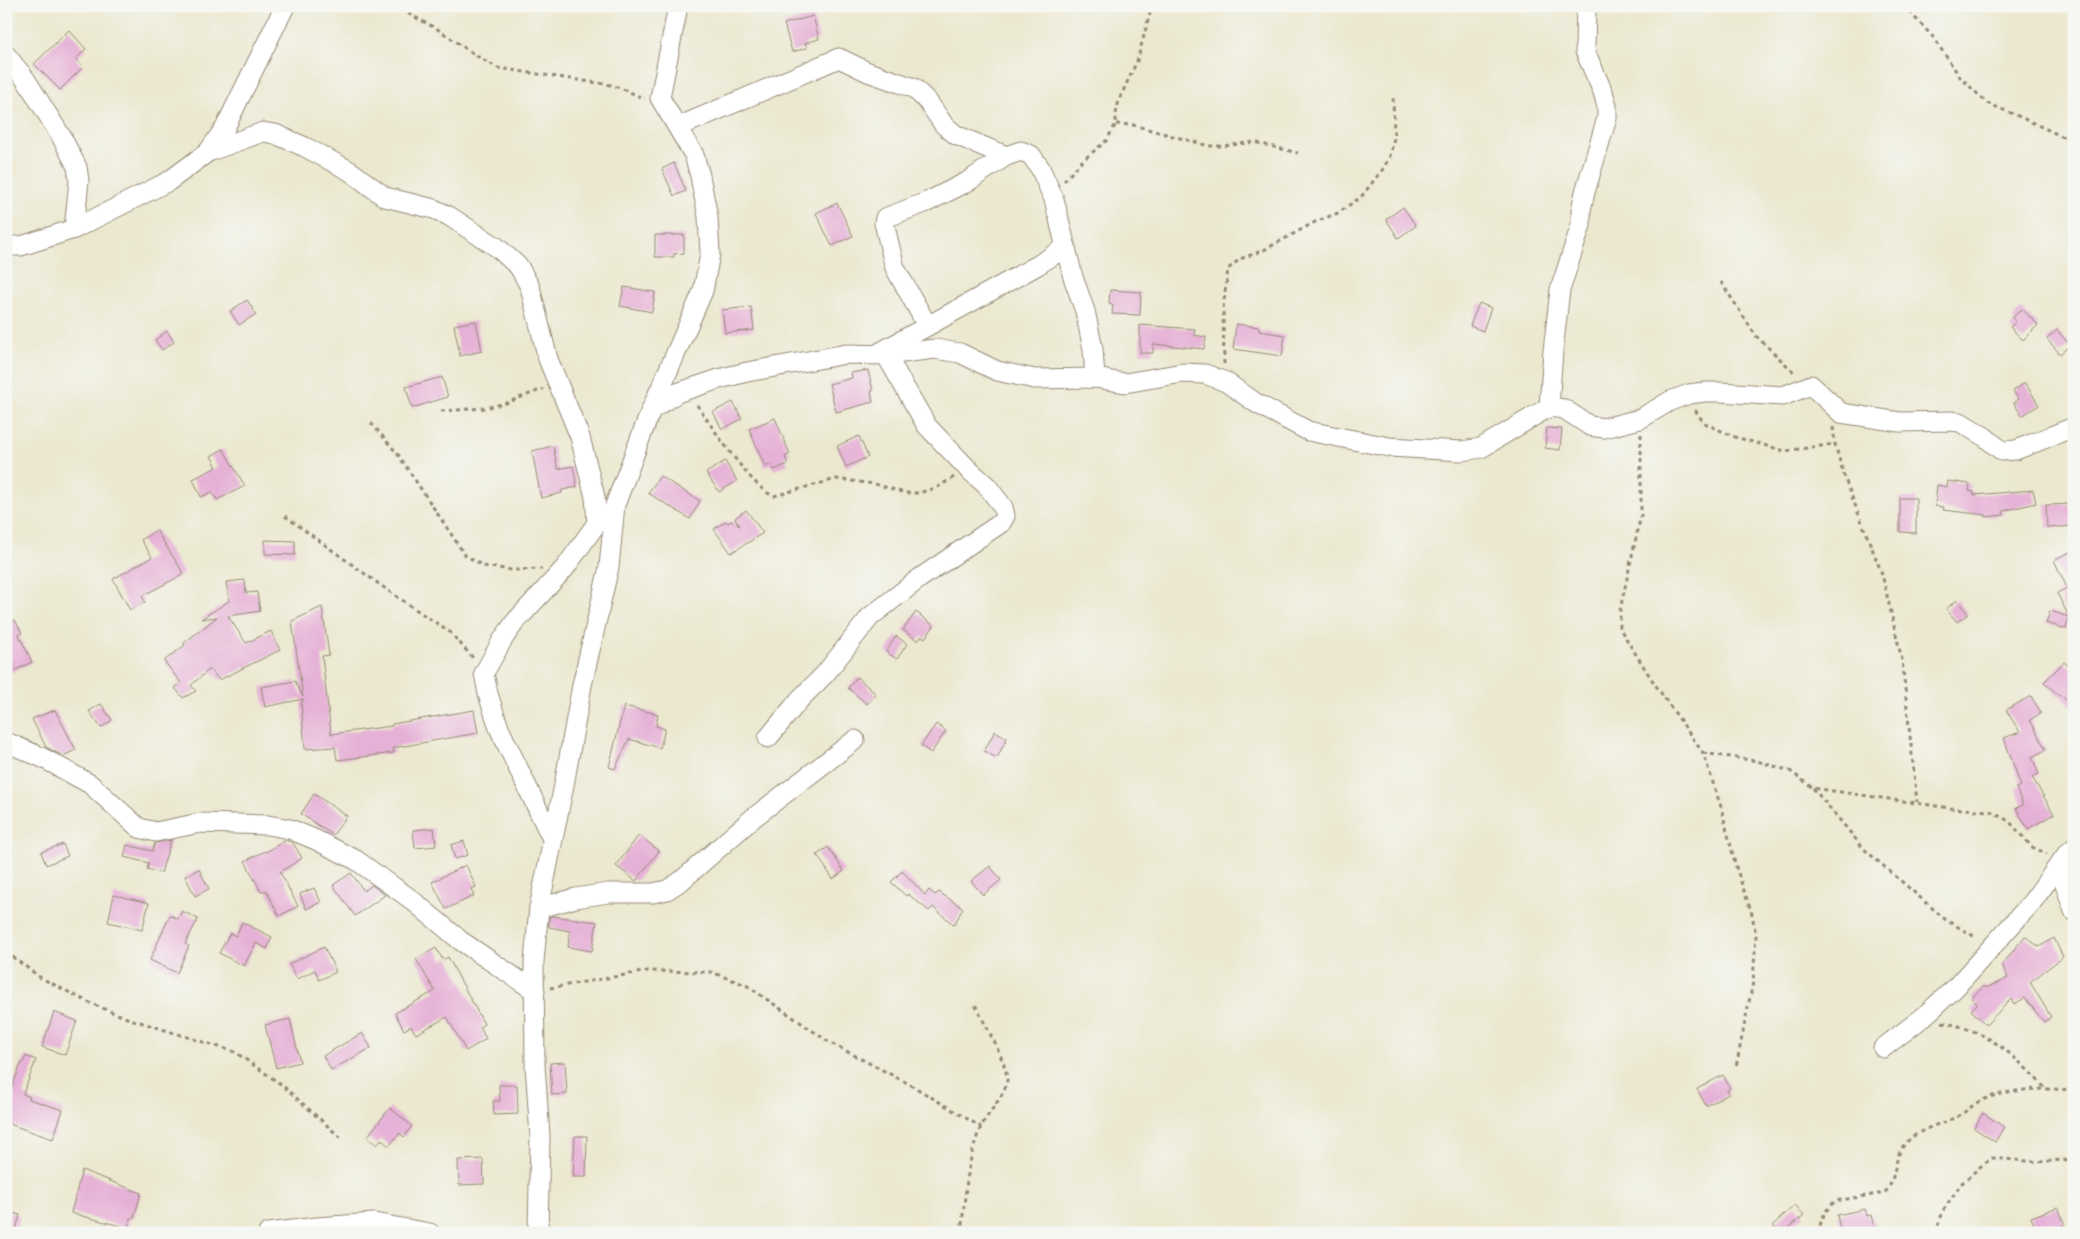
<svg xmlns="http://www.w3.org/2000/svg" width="2080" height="1239" font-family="'Indie Flower',sans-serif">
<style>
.building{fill:#e6b1d6}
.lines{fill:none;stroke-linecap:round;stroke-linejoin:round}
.minor-casing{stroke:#938976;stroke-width:21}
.path{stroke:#938976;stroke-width:3;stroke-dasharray:4 4;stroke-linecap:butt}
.minor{stroke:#fff;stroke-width:19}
</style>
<rect width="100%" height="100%" fill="#f6f6f2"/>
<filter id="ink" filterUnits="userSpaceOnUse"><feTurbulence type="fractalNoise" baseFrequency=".02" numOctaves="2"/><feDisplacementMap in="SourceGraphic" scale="10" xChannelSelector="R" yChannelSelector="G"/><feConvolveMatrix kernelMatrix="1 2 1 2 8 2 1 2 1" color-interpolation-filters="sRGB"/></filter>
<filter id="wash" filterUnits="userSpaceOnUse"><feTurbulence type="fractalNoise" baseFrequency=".0096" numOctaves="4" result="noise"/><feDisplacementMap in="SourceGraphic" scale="20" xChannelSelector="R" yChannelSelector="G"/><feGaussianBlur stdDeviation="1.12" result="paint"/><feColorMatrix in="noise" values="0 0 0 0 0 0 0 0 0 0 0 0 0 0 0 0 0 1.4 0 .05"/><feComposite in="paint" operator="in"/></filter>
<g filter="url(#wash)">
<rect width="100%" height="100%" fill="#ebe8cf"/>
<g id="blocks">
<g class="building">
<path d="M813,16l6,23 -14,4 2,5 -15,4 -8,-28z"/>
<path d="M69,30l17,19 -10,10 7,8 -23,23 -26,-26z"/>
<path d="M674,163l12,28 -12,5 -12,-27z"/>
<path d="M837,203l16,33 -21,10 -16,-33z"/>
<path d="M1403,207l13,19 -18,12 -12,-19z"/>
<path d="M655,235h29v18l-10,1v3h-19z"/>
<path d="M624,287l31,5 -3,20 -32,-6z"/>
<path d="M1110,290l31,2 -1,23 -28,-1 1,-9 -4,-1z"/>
<path d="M247,300l9,14 -17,11 -9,-14z"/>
<path d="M1479,303l12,5 -8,23 -13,-5z"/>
<path d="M751,307l3,23 -29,3 -3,-23z"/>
<path d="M2022,309l16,16 -15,15 -13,-13 6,-5 -4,-4z"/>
<path d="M476,321l6,30 -22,5 -6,-31z"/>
<path d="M1236,324l23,3v4l26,4 -3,21 -49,-7z"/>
<path d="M1140,325l55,4 -1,6 12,2 -2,12 -51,-5v9h-13z"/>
<path d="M2057,330l13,15 -10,9 -13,-15z"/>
<path d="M167,331l7,11 -12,8 -7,-10z"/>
<path d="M868,370l5,21 -2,1 2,10 -37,10 -7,-28 23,-6 -1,-5z"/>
<path d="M442,377l6,20 -36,11 -6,-21z"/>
<path d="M2025,383l14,22 -17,11 -8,-13 5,-4 -6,-8z"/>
<path d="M733,402l9,17 -20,10 -9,-17z"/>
<path d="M775,418l15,36 -5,3 3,7 -14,6 -3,-6 -6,3 -16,-38z"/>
<path d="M1547,428l15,1 -2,21 -15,-2z"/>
<path d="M859,436l9,21 -22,10 -9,-21z"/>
<path d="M553,446l5,23 15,-3 4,21 -15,3v3l-21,5 -9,-47z"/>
<path d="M223,449l22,37 -28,14 -5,-8 -11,5 -8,-18 24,-12 -6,-11z"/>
<path d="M725,461l12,20 -18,11 -13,-19z"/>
<path d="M660,476l40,25 -10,18 -42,-26z"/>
<path d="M1948,481l22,3 -1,7 5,1v3l59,-5 3,13 -33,8 1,4 -18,2v-2l-43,-5 1,-3 -9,-1 2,-21 10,2z"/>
<path d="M1900,498h16v35l-16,-1z"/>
<path d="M2074,504v22l-27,2 -1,-23z"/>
<path d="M746,510l17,23 -32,20 -17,-24 12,-8 2,2 3,-2 9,5 -5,-8z"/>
<path d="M156,530l28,44 -42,22 3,6 -15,8 -17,-31 39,-22 -11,-17z"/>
<path d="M265,540l30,1v14l-30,-1z"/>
<path d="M2074,550v76l-5,-9 -3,12 -20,-6 4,-12 19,6 -12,-24 10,-5 -13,-28z"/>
<path d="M245,580l1,13 11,-1 3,19 -32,5 18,27 25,-12 9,19 -61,30 -9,-11 -19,16 5,6 -13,7 -8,-10 6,-5 -17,-22 21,-16 -1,-2 33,-26 -16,2 28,-18 -3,-19z"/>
<path d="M1957,600l11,14 -11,8 -11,-13z"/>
<path d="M322,607l7,48 -7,1 9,78 61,-8v-2l82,-14 4,23 -85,15 1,5 -57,7 -2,-13 -30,2 -4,-46 2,-1v-3l-38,8 -4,-20 34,-6 8,16 -11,-76z"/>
<path d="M6,610l6,12 3,-2 7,13 -3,2 13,27 -26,13z"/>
<path d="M916,612l18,14 -9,12 -3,-2 -4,5 -15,-11z"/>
<path d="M896,636l11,8 -10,15 -11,-7z"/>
<path d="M2064,662l10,9v38l-13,-14 -2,1 -15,-14z"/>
<path d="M857,677l19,17 -9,10 -19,-16z"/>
<path d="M2031,696l10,17 -11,7 16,30 -14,7 7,17 -7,3 22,37 -26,15 -12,-21 7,-3 -7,-17 5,-2 -17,-48 16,-6 -14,-22z"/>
<path d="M101,704l11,16 -11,8 -12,-17z"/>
<path d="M624,706l34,8 -2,12 9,3 -5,19 -31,-9 -14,30 -6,-2z"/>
<path d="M55,710l21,40 -13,6 -17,-9 -14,-28z"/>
<path d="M936,724l10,7 -15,22 -10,-7z"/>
<path d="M995,731l12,7 -10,20 -13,-7z"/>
<path d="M314,794l33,22 -14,19 -32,-21z"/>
<path d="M434,828l2,18 -21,2 -2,-18z"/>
<path d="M639,835l20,16 -23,30 -20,-15z"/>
<path d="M171,840l-10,33 -14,-4 2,-6 -25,-6 3,-12 25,6 3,-8z"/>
<path d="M286,840l7,3 9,15 -22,14 18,34 -19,10 -13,-26 -5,2 -16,-31 20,-10 1,1z"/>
<path d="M464,841l4,14 -13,4 -4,-14z"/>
<path d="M63,844l5,12 -22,9 -5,-13z"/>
<path d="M828,847l16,24 -11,8 -16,-24z"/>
<path d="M466,865l10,22 -5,2 3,7 -28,13 -14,-27z"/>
<path d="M990,866l11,14 -18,15 -12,-14z"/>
<path d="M199,869l10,20 -14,7 -10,-20z"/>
<path d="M902,871l23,24 4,-5 6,5 4,-3 24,16 -9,17 -21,-18 -4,4 -21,-17 -2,2 -15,-14z"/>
<path d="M351,873l13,18 8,-6 13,10 -30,21 -22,-31z"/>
<path d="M314,888l7,14 -15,7 -6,-15z"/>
<path d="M114,895l35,8 -7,27 -34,-8z"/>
<path d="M182,911l16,8 -13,25 4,2 -12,27 -27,-13 20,-45 8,4z"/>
<path d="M553,916l44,6 -5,29 -24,-4 2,-16 -21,-4v-10z"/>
<path d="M242,922l30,15 -5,12 -11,-6 -12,23 -25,-13 11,-20 6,3z"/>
<path d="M2025,936l14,11 15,-9 9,19 -33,25 21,35 -7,5 -19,-24 -11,6 -3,-5 -25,26 -15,-15 6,-6 -6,-6 13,-12 2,2 22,-10 -6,-13z"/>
<path d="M324,947l12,25 -17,8 -4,-10 -18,9 -8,-15z"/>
<path d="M436,948l7,12 5,-3 36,67 -4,3 6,12 -20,12 -19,-34 -31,17 -5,-8 -7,4 -9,-17 40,-22 -19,-32z"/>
<path d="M54,1012l23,9 -12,34 -23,-8z"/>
<path d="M290,1019l10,43 -24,6 -11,-43z"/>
<path d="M362,1033l9,15 -40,22 -8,-14z"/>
<path d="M26,1056l10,4 -13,34 7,3 -1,2 34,11 -10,29 -47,-16v-21l15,-38h1z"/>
<path d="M565,1062l2,32 -15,1 -2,-32z"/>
<path d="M1723,1075l7,13 -3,2 2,4 -23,12 -9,-17z"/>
<path d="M499,1085h18l1,29 -24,1 -1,-14h7z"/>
<path d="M390,1108l22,18 -8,11 -4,-4 -11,13 -8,-7 -4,6 -10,-8z"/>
<path d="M1983,1113l21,14 -9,15 -21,-14z"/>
<path d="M575,1136h12l-1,41h-13z"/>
<path d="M483,1159l1,25 -25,1 -1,-25z"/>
<path d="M82,1170l59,23 -7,25h-4l-2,10 -57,-15z"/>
<path d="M1795,1205l9,10 -21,18h-4l-6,-8z"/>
<path d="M2058,1207l7,18 -20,8h-8l-6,-16z"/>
<path d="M1865,1209l2,7 5,-1 4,18h-35l-4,-18z"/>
<path d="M6,1211l14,4 -5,18h-9z"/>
</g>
</g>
</g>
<g filter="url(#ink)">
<use href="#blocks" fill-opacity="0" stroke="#938976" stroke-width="1"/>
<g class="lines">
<defs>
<g id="minor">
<path d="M6,55l20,25 35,56 16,31 2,14 -5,48"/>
<path d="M678,127l161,-69 29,14 46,16 14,14 16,23 12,10 50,21"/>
<path d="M208,152l55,-20 12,2 30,13 45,24 35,26 49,12 15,7 49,32 21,19 11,20 18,72 32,78 15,60 2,26"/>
<path d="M6,246h15l53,-17 95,-48 39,-29 17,-24 12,-25 48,-97"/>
<path d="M927,325l-32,-57 -11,-45 1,-5 42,-16 40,-20 39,-26 15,-5 10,4 9,13 14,31 19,78 12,34 8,38 2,29"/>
<path d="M877,354l161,-89 28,-18"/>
<path d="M1549,407l4,-56 7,-61 21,-65v-15l4,-18 22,-74v-12l-4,-14 -18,-41 1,-45"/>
<path d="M651,410l26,-17 42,-14 28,-7 99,-18 40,1 49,-6 25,4 37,18 38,8 60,-1 30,5 58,-10 22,1 21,8 30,21 52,28 81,16 73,4 19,-3 68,-41 15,2 26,17 14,2 36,-9 30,-18 19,-7 15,-2h16l63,4 28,-11 30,28 59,9 51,-1 9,1 25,15 17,14 14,-1 58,-23"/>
<path d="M768,738l32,-39 25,-25 45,-57 50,-39 81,-55 4,-7 -2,-9 -16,-21 -19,-17 -41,-43 -41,-71"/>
<path d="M6,742l37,16 47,26 49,44 17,4 44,-9 68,2 22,4 26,11 40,20 56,40 49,41 74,50"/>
<path d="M552,839l-53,-111 -11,-34 -4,-21 19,-34 12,-17 50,-54 32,-45 8,-8"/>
<path d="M2059,866l15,45"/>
<path d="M539,908l37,-10 32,-5h45l14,-3 14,-9 72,-63 102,-78"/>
<path d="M1883,1048l39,-30 33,-30 77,-86 34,-47 8,-7"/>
<path d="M268,1233l49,-6 57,-4 56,10"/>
<path d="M538,1233l2,-97 -5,-71 -1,-104 5,-53 25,-123 18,-100 27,-118 6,-62 36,-95 52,-119 7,-37 -2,-37 -8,-41 -6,-21 -34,-57 18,-92"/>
</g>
</defs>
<use href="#minor" class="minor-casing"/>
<g class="path">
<path d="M394,6l45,24 36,25 23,13 113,17 12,4 22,10"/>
<path d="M1904,6l29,31 27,40 27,26 29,12 58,27"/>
<path d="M1116,124l17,1 76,21h15l30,-4 44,11"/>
<path d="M1064,181l18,-20 24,-20 10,-17v-10l3,-14 18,-39 15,-55"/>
<path d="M1721,282l35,54 40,38"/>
<path d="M1224,364l-1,-55 5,-40 12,-10 24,-9 51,-28 23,-9 23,-16 22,-28 7,-13 4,-18 -1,-42"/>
<path d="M697,405c14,20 56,85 77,91l62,-17 39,5 30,9h14l19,-6 16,-10"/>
<path d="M1695,410l9,13 31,14 50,14 50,-7"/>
<path d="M441,411l44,-3 21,-5 37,-14"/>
<path d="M371,423l26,30 68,102 18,11 29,4 30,-1"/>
<path d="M1833,427l2,17 10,35 37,95 20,86 15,142"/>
<path d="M1641,434v81l-21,95v19l34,54 49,70 18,54 15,60 16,47 4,21 -3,47 -17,85"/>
<path d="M285,516l105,76 61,41 23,26"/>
<path d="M1703,753l54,8 33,10 23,17 137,20 40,3 19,10 23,26 15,7"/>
<path d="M1813,788l51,61 82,71 31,18"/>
<path d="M6,952l35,26 49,25 37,15 108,34 47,33 59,53"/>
<path d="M550,988l98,-17 63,1 35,13 83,57 82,43 70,42"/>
<path d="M1942,1022c47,9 70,31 102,65"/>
<path d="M961,1233c4,-33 6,-76 20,-106 6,-13 26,-34 26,-47 1,-17 -25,-60 -33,-78"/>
<path d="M1817,1233l8,-21 10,-11 49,-8c12,-9 9,-34 20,-48 12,-15 34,-20 50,-27 10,-4 17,-12 26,-17 29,-13 62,-13 94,-11"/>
<path d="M1935,1233l9,-24 17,-25 20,-18 11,-8 47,4 35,-3"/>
</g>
<use href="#minor" class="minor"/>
</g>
</g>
<rect width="2080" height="1239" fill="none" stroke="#f6f6f2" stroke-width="25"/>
</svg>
